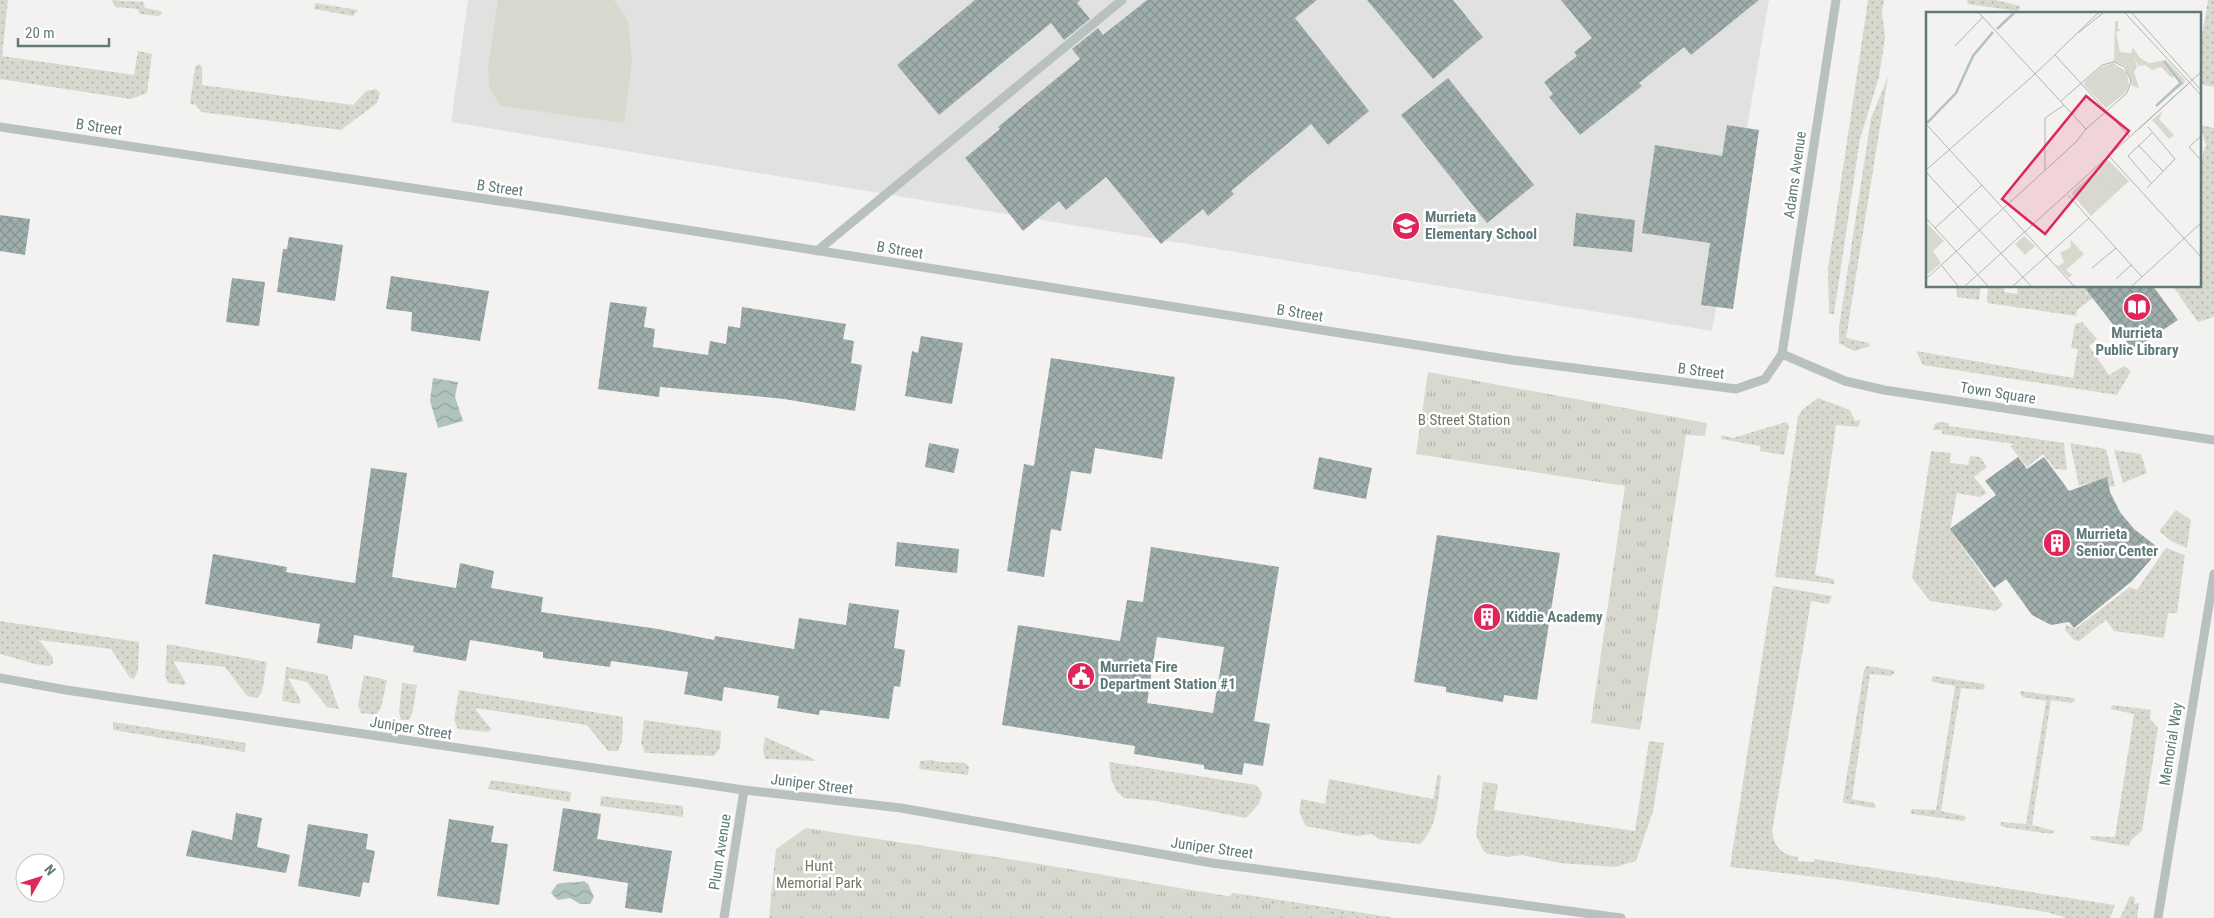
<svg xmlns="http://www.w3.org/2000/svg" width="2214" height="918" font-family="'Roboto Condensed',sans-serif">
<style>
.built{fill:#e1e2e0}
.grass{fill:url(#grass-dots)}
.park{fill:url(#park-tufts)}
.pitch{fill:#d8d8cf}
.water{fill:url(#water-waves)}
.building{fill:url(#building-cross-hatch);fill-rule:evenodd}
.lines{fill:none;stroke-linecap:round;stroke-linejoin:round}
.minor{stroke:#b8c0c0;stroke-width:9}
.labels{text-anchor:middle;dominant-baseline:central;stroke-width:5;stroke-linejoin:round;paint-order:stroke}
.street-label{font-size:15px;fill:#5f7a79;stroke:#fff}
.poi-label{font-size:15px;font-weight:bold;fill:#5f7a79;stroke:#fff;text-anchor:start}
.park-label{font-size:15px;fill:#717762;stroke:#fff}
.inset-river{fill:none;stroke:#b1c3bf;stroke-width:2.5}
.inset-road{fill:none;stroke:#abb7b5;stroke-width:1}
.view{fill:#de2658;fill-opacity:0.15;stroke:#de2658;stroke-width:2.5}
.inset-edge{fill:none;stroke:#5f7a79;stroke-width:2.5}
</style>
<defs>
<pattern id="grass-dots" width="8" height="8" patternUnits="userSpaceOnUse" patternTransform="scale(1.25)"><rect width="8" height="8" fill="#d8d8cf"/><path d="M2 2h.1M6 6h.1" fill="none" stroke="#b2b4ad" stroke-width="1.8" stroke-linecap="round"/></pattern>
<pattern id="park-tufts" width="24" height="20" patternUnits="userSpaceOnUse" patternTransform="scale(1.25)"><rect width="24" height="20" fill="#d8d8cf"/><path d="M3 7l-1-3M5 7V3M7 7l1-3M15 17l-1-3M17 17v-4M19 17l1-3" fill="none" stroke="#b2b4ad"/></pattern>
<pattern id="water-waves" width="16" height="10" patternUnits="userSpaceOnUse" patternTransform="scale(1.25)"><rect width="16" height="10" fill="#b1c3bf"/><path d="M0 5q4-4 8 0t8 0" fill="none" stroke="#93a3a0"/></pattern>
<pattern id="building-cross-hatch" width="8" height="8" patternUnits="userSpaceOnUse" patternTransform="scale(1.25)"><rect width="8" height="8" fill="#9faeac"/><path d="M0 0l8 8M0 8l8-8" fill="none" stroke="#859391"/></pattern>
</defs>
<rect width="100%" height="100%" fill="#f4f2f0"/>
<path class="built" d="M468,0h1301l-57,331 -1261,-209z"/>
<g class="grass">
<path d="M0,0h8l-6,56 132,19 4,-24 14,3 -5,39 -16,6 -131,-20z"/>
<path d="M112,0l31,2 2,6 16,3 1,2 -3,3 -20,-2 -1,-5 -23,-2z"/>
<path d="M1868,0h16l-2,12 3,26 -6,39 -19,62 -26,175h-5l-1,-45z"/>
<path d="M1967,0h29l24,6 -1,4 -2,1 -49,-7z"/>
<path d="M2208,0h6v87l-14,-3v-36z"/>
<path d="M315,3l43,7 -5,6 -39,-7z"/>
<path d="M199,64l3,3v18l151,20 13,-14 10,-2 4,4 -3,10 -36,27 -140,-18 -5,-7 -6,-1 5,-37z"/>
<path d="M1888,77l-42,261 23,5 1,3 -16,5 -15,-8v-16l32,-209z"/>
<path d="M2200,125l14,3v189l-16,5 -24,-34 26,-2v-125l6,-16z"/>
<path d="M1956,286h25l-2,14 -22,-3z"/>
<path d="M1988,286h17l-1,6 13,2 1,-8h69v8l8,-2 2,3 -20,15 -1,6 -89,-13z"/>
<path d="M2082,322l15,17 -8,7 20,29 15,-9 7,5 -14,24 -194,-30 -7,-14 157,27 5,-29 -7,-1 4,-24z"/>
<path d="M1818,398l32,12 5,11 6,-1 -3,7 -22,-2 -21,150 18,4 2,5 -60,-7 23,-160 4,-7z"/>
<path d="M1786,422l3,3 -5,30 -24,-4v-5l-39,-7v-4l12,3z"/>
<path d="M1940,422l9,1v3l115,17 3,27 -12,-1 -12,-15 -16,13 -17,-21 4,-2 -72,-10v-4h-9l2,-6z"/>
<path d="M2070,443l36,6 9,37 -6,1 -4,-8 -26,7z"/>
<path d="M2114,450l27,4 6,19 -24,10z"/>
<path d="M1931,451l20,2 -1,10 18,2 2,-9 10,1 7,10 -13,10 13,16 -7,4 -23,-4 -7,36 53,76 -7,6 -66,-10 -18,-23z"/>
<path d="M2176,510l15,10 -4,28 -16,-7 -12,-10z"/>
<path d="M2166,548l19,7 -8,58h-9l-4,25 -50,-7 -8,-11 -27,21 -5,-1 -9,-10 1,-6 9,5 55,-42 7,3z"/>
<path d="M1773,586l59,10 -3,8 -18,-3 -39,231c4,16 8,22 26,25v4l16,1v-3l301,46 -5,13h-43l-21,-6 -212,-33 -104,-12z"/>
<path d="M0,621l139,21 -1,28 -4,9 -4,-1 -19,-29 -72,-9 14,18v5l-3,3 -15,-2 -35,-10z"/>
<path d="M167,644l100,18 -5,30 -5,6 -10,-2 -22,-29 -52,-6 13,22 -2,2 -16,-2 -3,-8z"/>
<path d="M1867,666l25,4 3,2 -4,4 -21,-2 -18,125 22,4 2,3 -2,2 -30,-5 -1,-3 21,-130z"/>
<path d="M286,667l41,8 12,34 -12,-2 -20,-25 -19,-4 13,23 -2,3 -17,-3z"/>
<path d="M364,675l23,5 -6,28 -5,7 -15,-2 -3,-8z"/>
<path d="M1933,676l51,8 1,2 -2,4 -22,-2 -20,123 23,5 2,2 -2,3 -52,-7 -2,-2 2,-3 24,1 19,-124 -22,-4 -2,-2z"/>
<path d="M402,683l15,2 -4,25 -4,10h-8l-2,-8z"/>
<path d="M459,690l164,27 -1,25 -4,9h-10l-21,-26 -111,-17v2l15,19 -2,3 -31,-3 -4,-9z"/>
<path d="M2021,691l52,7 3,2 -5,3 -20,-3 -19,125 23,6 -4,3 -48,-7 -3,-2 1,-3 25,2 20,-123 -23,-4 -3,-3z"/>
<path d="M2113,705l38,5 -1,9 8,9 -16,103 -11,9 -2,6 -37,-6 -2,-4 25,1 19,-123 -24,-5z"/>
<path d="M644,720l77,11 -1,17 -6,8 -69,-3 -4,-10z"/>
<path d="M113,722l133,21 -1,9 -132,-22z"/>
<path d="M765,737l47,21 3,3 -50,-2 -2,-9z"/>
<path d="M1649,741l15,2 -11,68 -17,50 -21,6 -55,-4 -38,-8 -13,2 -22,-3 -4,-4 -7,-15 7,-53 15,2 -4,26 141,21z"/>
<path d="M932,760c12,4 21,1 33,3l4,4 -1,8 -49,-6 1,-8z"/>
<path d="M1109,762l147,23 6,8 -3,11 -13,14 -90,-17 -32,-3 -8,-7 -5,-13z"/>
<path d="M1438,774l3,2c-3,24 -3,51 -21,68l-39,-4 -10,-6 -14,2 -51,-10 -7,-14 2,-13 24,5 4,-25 104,20z"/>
<path d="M491,780l80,12 -1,10 -82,-13z"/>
<path d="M601,796l82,10v11l-83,-11z"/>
<path d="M1234,893l162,25h-61l-106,-17 2,-7z"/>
<path d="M2130,896l5,1 -1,7 5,-1 -2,15h-17z"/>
</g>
<g class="park">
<path d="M1428,372l279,51 -2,13 -19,-1 -46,295 -49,-7 34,-237 -209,-32z"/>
<path d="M806,828l222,34 327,56h-586l7,-69z"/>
</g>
<path class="pitch" d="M498,0h116l14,21 4,41 -8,61 -123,-17 -12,-19 -1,-19z"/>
<g class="water">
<path d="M433,378l25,4 -3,15 8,24 -25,7 -8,-27z"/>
<path d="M584,881l4,3 6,13 -4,7h-10l-10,-6 -12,2 -7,-7 6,-9c9,-3 18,0 27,-3z"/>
</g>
<g class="building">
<path d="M975,0h105l-3,3 13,16 -26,21 -13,-17 -112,92 -42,-50z"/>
<path d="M1147,0h170l-22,18 74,93 -41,34 -17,-21 -80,67 3,3 -26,22 -5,-7 -42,35 -55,-67 -40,33 -7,-9 -36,30 -58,-73 35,-29 -2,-2 82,-68 -8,-10 26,-21 5,7z"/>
<path d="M1367,0h86l30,37 -50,42z"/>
<path d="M1561,0h198l-68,55 -7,-8 -45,36 3,3 -62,49 -31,-38 4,-3 -9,-12 33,-26 -3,-4 18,-14z"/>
<path d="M1448,78l86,107 -47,38 -86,-108z"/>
<path d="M1727,125l32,5 -26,179 -32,-4 9,-62 -68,-10 13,-88 67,11z"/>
<path d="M1576,213l59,7 -3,32 -59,-6z"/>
<path d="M0,215l30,4 -5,36 -25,-4z"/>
<path d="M289,237l54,8 -8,56 -58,-9 6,-43h4z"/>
<path d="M391,276l98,15 -9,50 -69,-10 1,-19 -26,-3z"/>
<path d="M232,278l33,4 -6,44 -33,-4z"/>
<path d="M2083,286h70l25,34 -45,30z"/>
<path d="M610,302l37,5 -3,20 11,2 -2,18 55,8 2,-14 16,3 2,-18 12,2 2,-21 104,17 -3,15 11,2 -3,22 11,2 -7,46 -71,-12 -124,-12 -1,10 -61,-8z"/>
<path d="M921,336l42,7 -11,61 -47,-8 7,-45 6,2z"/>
<path d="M1051,358l124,19 -13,82 -67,-11 -4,26 -20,-3 -10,60 -10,-2 -7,48 -37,-6 17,-107 10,2z"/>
<path d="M929,443l30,6 -5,24 -29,-6z"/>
<path d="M1319,457l53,11 -6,31 -53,-10z"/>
<path d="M2018,457l9,12 17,-12 25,34 38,-14 3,15 10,20 14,17 26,20 -28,32 -58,47 -5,-6 -18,3 -19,-10 -26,-36 -12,9 -44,-59 46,-34 -11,-14z"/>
<path d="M371,468l36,5 -15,104 64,11 4,-25 34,8 -3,17 52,9 -2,15 117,17 56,11 1,-4 79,13 5,-31 47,7 3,-22 50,7 -5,38 11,2 -5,37 -6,-1 -5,33 -69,-9 -1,5 -42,-7 2,-12 -55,-9 -2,14 -38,-7 4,-22 -77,-11 -1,6 -67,-9v-6l-73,-12 -4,21 -53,-9 1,-6 -60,-11 -2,14 -35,-6 3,-19 -115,-20 8,-50 74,13 -1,5 69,11z"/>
<path d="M1437,535l123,18 -23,147 -33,-5 -1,7 -57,-10v-5l-32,-5z"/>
<path d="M897,542l62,7 -2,24 -62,-7z"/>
<path d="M1151,547l128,20 -25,154 16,3 -7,42 -19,-3 -2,12 -38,-6v-4l-70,-11 1,-8 -133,-21 16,-100 102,16 7,-41 16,2zM1157,637l67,10 -11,66 -66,-10z"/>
<path d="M563,808l38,6 -4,25 75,12 -10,62 -37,-5 3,-25 -75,-12z"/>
<path d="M236,813l26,5 -5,29 33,8 -4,18 -100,-17 6,-26 40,10z"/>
<path d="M449,819l45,7 -3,16 17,2 -9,61 -62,-9z"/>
<path d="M308,824l60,10 -2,15 9,2 -6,32 -6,-1 -3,15 -62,-11z"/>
</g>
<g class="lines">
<g class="minor">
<path d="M0,127l560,83 952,150 224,29 29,-10 17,-25 54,-354"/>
<path d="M817,251l305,-251"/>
<path d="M1782,354l63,27 39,9 330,50"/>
<path d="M0,678l66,12 678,100 157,18 311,55 409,55"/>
<path d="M724,918l20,-128"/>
<path d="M2158,918l56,-344"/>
</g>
</g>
<defs>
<symbol id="school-disc" viewBox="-11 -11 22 22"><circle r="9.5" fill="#de2658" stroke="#fff"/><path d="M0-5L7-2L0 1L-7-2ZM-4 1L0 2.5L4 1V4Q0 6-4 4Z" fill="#fff"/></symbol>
<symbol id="library-disc" viewBox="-11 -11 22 22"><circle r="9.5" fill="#de2658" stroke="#fff"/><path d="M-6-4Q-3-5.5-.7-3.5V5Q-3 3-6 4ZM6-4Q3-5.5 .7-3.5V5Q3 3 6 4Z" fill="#fff"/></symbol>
<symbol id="building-disc" viewBox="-11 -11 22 22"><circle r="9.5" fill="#de2658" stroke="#fff"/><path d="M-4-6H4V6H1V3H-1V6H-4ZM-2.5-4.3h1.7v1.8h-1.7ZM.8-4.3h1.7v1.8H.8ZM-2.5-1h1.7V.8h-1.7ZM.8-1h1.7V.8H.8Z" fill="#fff"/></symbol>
<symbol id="civic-disc" viewBox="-11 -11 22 22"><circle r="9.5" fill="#de2658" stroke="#fff"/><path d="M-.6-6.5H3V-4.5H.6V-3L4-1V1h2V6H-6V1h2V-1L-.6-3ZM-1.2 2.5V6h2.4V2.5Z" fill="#fff"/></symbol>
</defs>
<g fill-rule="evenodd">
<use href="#school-disc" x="1390" y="210" width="32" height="32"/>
<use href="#library-disc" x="2121" y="291" width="32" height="32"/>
<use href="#building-disc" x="2041" y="527" width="32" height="32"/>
<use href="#building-disc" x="1471" y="601" width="32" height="32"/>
<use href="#civic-disc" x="1065" y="660" width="32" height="32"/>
</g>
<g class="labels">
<g class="street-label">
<text transform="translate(99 127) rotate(8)">B Street</text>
<text transform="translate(1795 175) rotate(-82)">Adams Avenue</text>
<text transform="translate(500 188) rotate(8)">B Street</text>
<text transform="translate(900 250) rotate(9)">B Street</text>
<text transform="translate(1300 313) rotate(9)">B Street</text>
<text transform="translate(1701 371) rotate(7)">B Street</text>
<text transform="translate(1998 393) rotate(9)">Town Square</text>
<text transform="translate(411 728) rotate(9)">Juniper Street</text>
<text transform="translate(2171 744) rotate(-81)">Memorial Way</text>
<text transform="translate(812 784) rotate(7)">Juniper Street</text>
<text transform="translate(1212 848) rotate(8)">Juniper Street</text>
<text transform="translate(720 852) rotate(-81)">Plum Avenue</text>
</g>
<g class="poi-label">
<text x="1425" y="217">Murrieta<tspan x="1425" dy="17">Elementary School</tspan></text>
<text x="2137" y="333" text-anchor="middle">Murrieta<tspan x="2137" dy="17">Public Library</tspan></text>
<text x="2076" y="534">Murrieta<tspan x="2076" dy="17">Senior Center</tspan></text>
<text x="1506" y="617">Kiddie Academy</text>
<text x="1100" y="667">Murrieta Fire<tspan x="1100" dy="17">Department Station #1</tspan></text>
</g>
<g class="park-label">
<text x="1464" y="420">B Street Station</text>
<text x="819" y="866">Hunt<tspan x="819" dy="17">Memorial Park</tspan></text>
</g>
</g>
<g transform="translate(1926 12)">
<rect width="275" height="275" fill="#f4f2f0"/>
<path d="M189,9h3v8l4,1 -6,2 4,20 11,1 2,-5 7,10 9,5 17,-3 19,20 -1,4 -11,8 -2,-2 8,-7 -5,-7 -2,2 -11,-11 -9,3 -7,-5 -7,1 -4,-11 3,12 -3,5 5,16 -7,-2 -6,-20 -13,-5 -9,1 10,-2zM237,99l-4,8 15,16 -5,4 -17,-19zM0,210l18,19 -11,10 8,12 -15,13zM98,224l11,10 -10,9 -10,-11zM144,227l14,15 -18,16 6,5 -3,3 -14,-14 4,2 5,-4 -4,-9 11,-6z" fill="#d8d8cf"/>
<path d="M187,51l14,9 2,14 -4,7 -19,15 -22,-23 1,-4 16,-14zM182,148l21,21 -38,35 -20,-23z" fill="#d8d8cf"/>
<path d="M183,150l11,12 2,9 -13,3 -1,-7 -11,-5z" fill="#d8d8cf"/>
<path class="inset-river" d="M71,17l17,-16M230,94l25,-23 -17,-22M1,111l29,-30 17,-37 20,-24"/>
<path class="inset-road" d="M53,1l107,116M199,1l76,82M206,1l69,77M152,21l25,-20M29,34l28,-29M129,43l75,82M135,89l41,-36 12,-3 11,5 6,14 -4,12 -41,36M0,112l148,162M213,117l62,-57M275,124l-12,11 12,13M212,133l25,26M23,138l86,-76 63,-61M183,144l92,101M0,158l23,-20M119,158v-52l19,-13M0,160l105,114M225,171l-23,-27 24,-23M221,176l28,-29 -27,-32M142,183l74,82M0,206l62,68M9,216l47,-43M16,254l16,20M166,256l24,-20M0,267l150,-137 10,-13M190,267l15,-14M39,274l224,-203M87,274l76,-68M206,274l69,-63"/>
<path class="view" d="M160,84l43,35 -84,103 -43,-35z"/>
<rect width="275" height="275" class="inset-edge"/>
</g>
<g transform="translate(40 878) rotate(51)"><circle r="24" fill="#ffffff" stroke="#bfcac9"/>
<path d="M0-4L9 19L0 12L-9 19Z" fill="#de2658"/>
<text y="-8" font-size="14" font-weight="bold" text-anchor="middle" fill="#5f7a79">N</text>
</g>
<path d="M18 38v8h91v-8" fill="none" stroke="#5f7a79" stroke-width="2.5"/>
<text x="25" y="38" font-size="15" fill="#5f7a79" stroke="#ffffff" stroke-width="4" paint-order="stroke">20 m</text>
</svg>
